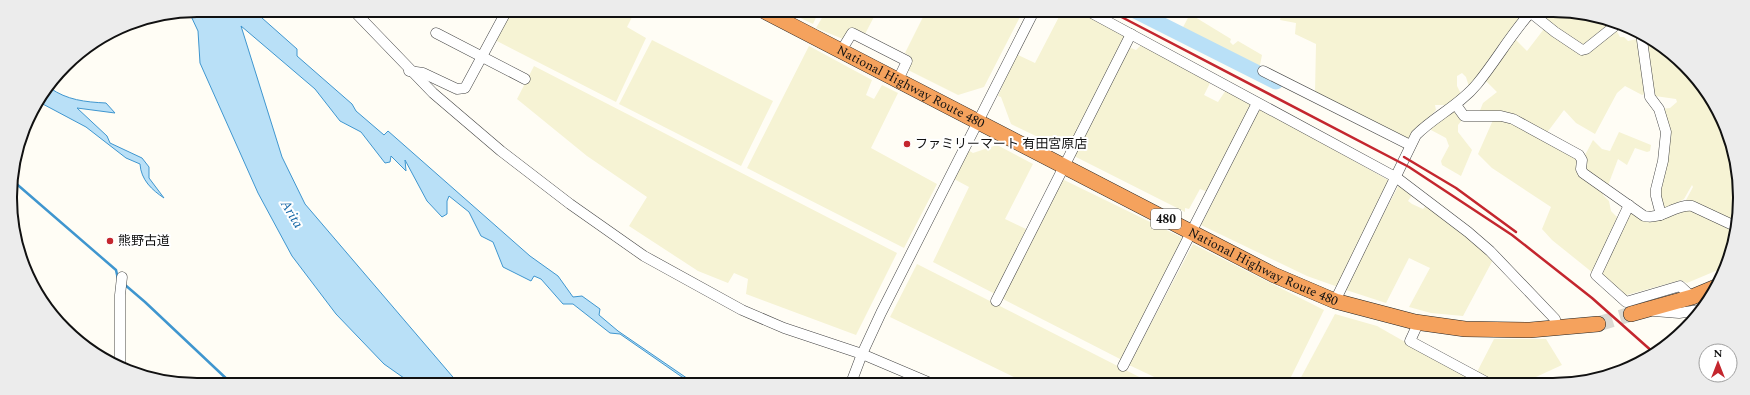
<svg xmlns="http://www.w3.org/2000/svg" width="1750" height="395" font-family="Spectral,'Noto Sans JP',serif">
<style>
.farmland{fill:#f6f3d4}
.water{fill:#b9e0f7;stroke:#3f96cf}
.lines{fill:none;stroke-linecap:round;stroke-linejoin:round}
.stream{stroke:#3f96cf;stroke-width:2.5}
.river{stroke:#b9e0f7;stroke-width:15}
.highway-tunnel{stroke:#dbdad3;stroke-width:15;stroke-dasharray:15 8;stroke-linecap:butt}
.minor-casing{stroke:#444;stroke-width:11}
.highway-casing{stroke:#222;stroke-width:16}
.minor{stroke:#fff;stroke-width:10}
.highway{stroke:#f5a25d;stroke-width:15}
.rail{stroke:#c4262e;stroke-width:2.5}
.poi-dot{fill:#c4262e;stroke:#fff;stroke-width:1.5}
.labels{text-anchor:middle;dominant-baseline:central;stroke-width:4;stroke-linejoin:round;paint-order:stroke}
.shield{fill:#fff;stroke:#585858;stroke-width:1}
.shield-label{font-size:12px;font-weight:bold;fill:#111}
.street-label{font-size:13px;fill:#111;stroke:#fff}
.poi-label{font-size:13px;fill:#111;stroke:#fff;text-anchor:start}
.water-label{font-size:14px;font-style:italic;fill:#1768a6;stroke:#fff}
.rim{fill:none;stroke:#111;stroke-width:2}
</style>
<rect width="100%" height="100%" fill="#fffdf5"/>
<g class="farmland">
<path d="M508,10l127,1 -8,16 19,11 -30,64 -123,-63z"/>
<path d="M786,11h33l-6,13z"/>
<path d="M826,11h51l-12,23 -14,-6 -8,11 -27,-11z"/>
<path d="M926,11h97l-39,76 -26,8 -52,-26 5,-12 -6,-4z"/>
<path d="M1062,11h18l46,24 -57,117 -58,-28 -10,-27 -3,-1 18,-42 19,9z"/>
<path d="M1142,11h20l-4,8z"/>
<path d="M1282,11l200,1 3,3 4,-3h30l3,2 -53,73 -3,-10 -4,-4 -5,3v10l4,8 -15,11h-11l1,5 -30,31 -91,-49 1,-48 -21,-10 1,-11 -16,-3z"/>
<path d="M1540,12h37l37,14 6,11h4l4,4 9,-2 8,55 -3,1 -17,-9 -8,7 -22,41 -19,-11 -12,-13 -18,24 -67,-21 4,-10 14,-11 -13,-13 30,-41 13,13 20,-26 -9,-10z"/>
<path d="M1190,14l41,25 -1,3 3,3 5,-4 24,14 -3,15 -78,-39z"/>
<path d="M1643,34l3,1 55,49 33,65 4,76 -52,-25 7,-13 -1,-2 -8,14 -21,11 -5,-15 4,-29 -1,-57 9,-1 7,-6 -1,-3 -21,-3 -3,-4z"/>
<path d="M652,40l121,61 -32,65 -122,-62z"/>
<path d="M1141,45l69,38 -6,12 14,7 8,-12 28,12 -46,90 -8,-3 -11,20 -4,-1v4l-113,-57 54,-109 10,4z"/>
<path d="M809,46l63,34 -6,15 8,4 8,-14 16,8 -27,55 66,36 -33,64 -157,-80z"/>
<path d="M534,66l363,187 -41,82 -110,-41 2,-15 -14,-6 -6,10 -30,-12 -69,-45 18,-29 -60,-41 -70,-57z"/>
<path d="M1260,108l130,73 -52,106 -31,-11 -106,-51z"/>
<path d="M1454,108l8,12 -4,5v7l14,18 -11,26 -19,-11 -1,-4 8,-15 -3,-8 -15,-8 1,-5z"/>
<path d="M1500,118l72,35 8,9 -4,3v7l28,19 -1,4 6,6 2,10 7,7 -25,55 -41,-33 -10,-11 9,-22 -59,-39 -14,-14 15,-34z"/>
<path d="M1619,132l32,13 -1,6 -3,1 -12,-4 -8,17 -9,-6 -11,29 -23,-16v-15l9,-17 9,9 8,2z"/>
<path d="M997,145l36,19 -28,55 23,11 -31,65 -64,-33 36,-75 -15,-8 14,-29 5,3z"/>
<path d="M1060,178l125,61 -63,121 -123,-63z"/>
<path d="M1399,185l13,10 -4,6 4,3 11,5 5,-6 67,53 -32,60 -32,-3 -22,-6 21,-39 -21,-10 -23,45 -43,-14z"/>
<path d="M1629,208l14,9 45,-8 48,22 -11,36 -38,16 -6,-3 -58,16 -25,-22z"/>
<path d="M1193,244l131,66 -36,73h-121l-38,-18z"/>
<path d="M917,264l234,119h-125l-136,-66z"/>
<path d="M1335,314l42,12 100,57h-179z"/>
<path d="M1494,339h52l16,26 -39,18h-24l-22,-11z"/>
</g>
<g class="water">
<path d="M198,10h55l44,39v7l55,48 4,7 28,24 4,-4 142,125 28,20 15,21 9,-1 18,13 -1,6 19,16 76,52 -12,-6 -62,-43 -10,-1 -37,-29h-10l-22,-25 -7,-3 -3,5 -28,-14 -10,-25 -12,-6 -12,-24 -20,-16 -2,5v13l-5,3 -15,-16 -22,-41 1,11 -15,-15 -1,6 -5,1 -24,-31 -21,-11 -25,-32 -74,-63 41,131 23,47 153,179h-47l-27,-19 -48,-50 -44,-58 -34,-63 -58,-130 -2,-32 -8,-17 -10,-1z"/>
<path d="M50,88c17,12 35,14 56,15l9,10 -38,-5 30,28 3,7 32,15 7,9v11l15,20c-12,-8 -23,-18 -24,-34l-14,-6 -40,-31 -47,-25z"/>
</g>
<g class="lines">
<g class="stream">
<path d="M12,180l104,90 2,9"/>
<path d="M124,284l21,18 86,81"/>
</g>
<path class="river" d="M1135,11l141,71"/>
<path class="highway-tunnel" d="M1598,324l33,-10"/>
<defs>
<g id="minor">
<path d="M353,10l80,83 68,58 69,53 74,52 98,54 42,18 78,26 66,28"/>
<path d="M1088,11l309,167 71,54 22,19 65,68 2,8"/>
<path d="M1530,12l25,20 27,18 4,-1 30,-24"/>
<path d="M436,33l89,46"/>
<path d="M1641,33l9,64 9,12 7,23 -3,29 -7,28v7l5,19"/>
<path d="M841,51l11,-18 55,28 -9,19"/>
<path d="M409,71l14,2 34,16 8,-1 42,-78"/>
<path d="M1263,71l147,74"/>
<path d="M1456,105l8,11h37l12,3 66,36 3,5 -1,9 2,4 61,43c18,4 31,-12 48,-10l45,21"/>
<path d="M1629,205l-33,70 30,27 54,-16 12,11"/>
<path d="M996,301l135,-267"/>
<path d="M1335,301l81,-166c19,-19 44,-30 61,-51 19,-23 34,-50 54,-72"/>
<path d="M1654,311l25,2 20,-3"/>
<path d="M1415,322l1,6 -6,13 78,42"/>
<path d="M120,365v-70l2,-18"/>
<path d="M1123,366l134,-263"/>
<path d="M851,383l11,-29 19,-41 153,-302"/>
</g>
<g id="highway">
<path id="s1" d="M764,11l510,264 61,26 80,21 50,7 65,1 68,-6"/>
<path d="M1631,314l61,-17 24,-10"/>
</g>
</defs>
<use href="#minor" class="minor-casing"/>
<use href="#highway" class="highway-casing"/>
<use href="#minor" class="minor"/>
<use href="#highway" class="highway"/>
<g class="rail">
<path d="M1110,11l299,156 103,68 80,63 62,55"/>
<path d="M1404,157l52,31 60,44"/>
</g>
</g>
<g class="poi-dot">
<circle cx="907" cy="144" r="4"/>
<circle cx="110" cy="241" r="4"/>
</g>
<g class="labels">
<rect class="shield" x="1151" y="209" width="30" height="20" rx="3"/>
<g class="shield-label">
<text x="1166" y="219">480</text>
</g>
<g class="street-label">
<text stroke="none"><textPath href="#s1" startOffset="165">National Highway Route 480</textPath></text>
<text stroke="none"><textPath href="#s1" startOffset="561">National Highway Route 480</textPath></text>
</g>
<g class="poi-label">
<text x="915" y="144">ファミリーマート 有田宮原店</text>
<text x="118" y="241">熊野古道</text>
</g>
<g class="water-label">
<text transform="translate(292 214) rotate(59)">Arita</text>
</g>
</g>
<path d="M0 0H1750V395H0ZM197 17H1553A180 180 0 0 1 1733 197V198A180 180 0 0 1 1553 378H197A180 180 0 0 1 17 198V197A180 180 0 0 1 197 17Z" fill="#ececec" fill-rule="evenodd"/>
<path class="rim" d="M197 17H1553A180 180 0 0 1 1733 197V198A180 180 0 0 1 1553 378H197A180 180 0 0 1 17 198V197A180 180 0 0 1 197 17Z"/>
<g transform="translate(1718 363)"><circle r="19" fill="#ffffff" stroke="#a0a0a0"/>
<path d="M0-3L7 15L0 10L-7 15Z" fill="#c4262e"/>
<text y="-6" font-size="11" font-weight="bold" text-anchor="middle" fill="#111111">N</text>
</g>
</svg>
